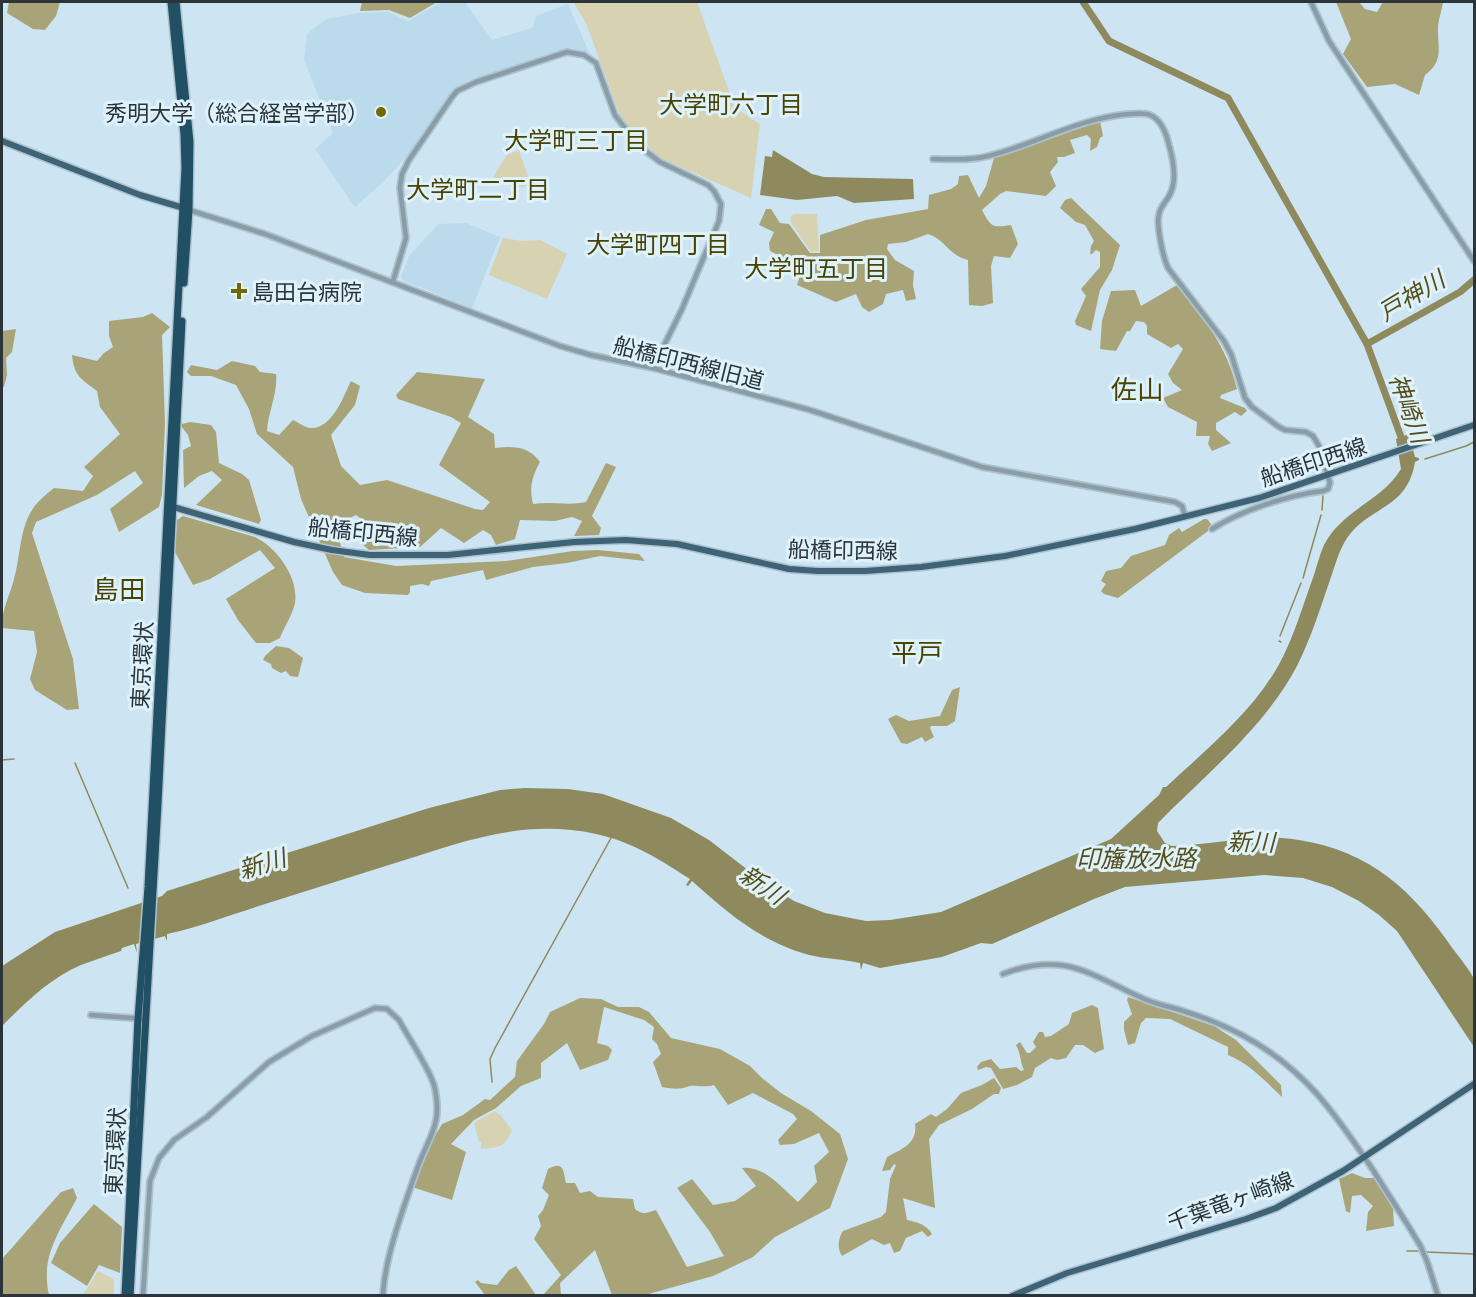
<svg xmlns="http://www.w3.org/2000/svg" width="1476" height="1297" font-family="'Exo 2','Noto Sans JP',sans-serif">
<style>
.built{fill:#bbdaec}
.green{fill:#d7d3b2}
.forest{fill:#a9a477}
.water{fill:#8f8a5e}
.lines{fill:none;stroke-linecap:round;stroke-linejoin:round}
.stream{stroke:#8f8a5e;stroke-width:1.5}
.river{stroke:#8f8a5e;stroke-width:7}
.minor-casing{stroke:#adc2ce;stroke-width:8}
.major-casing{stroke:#adc2ce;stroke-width:9}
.highway-casing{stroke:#adc2ce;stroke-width:10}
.minor{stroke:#889da7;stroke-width:4.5}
.major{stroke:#3e6376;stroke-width:6}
.highway{stroke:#214f64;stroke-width:7}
.poi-dot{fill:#746800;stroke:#def2fc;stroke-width:2}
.labels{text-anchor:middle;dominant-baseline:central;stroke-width:6;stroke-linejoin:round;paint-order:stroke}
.poi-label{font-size:22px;fill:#2b3439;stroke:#def2fc;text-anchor:end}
.street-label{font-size:22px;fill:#2b3439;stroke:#def2fc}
.neighbourhood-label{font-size:24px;fill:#4a4200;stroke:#def2fc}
.water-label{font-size:24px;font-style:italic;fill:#564f1a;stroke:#def2fc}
.quarter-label{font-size:26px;fill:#4a4200;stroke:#def2fc}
</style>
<rect width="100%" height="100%" fill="#cde5f3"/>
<g class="built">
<path d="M442,2h23l27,38 40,-12 4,-12 32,-12 21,48 -17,-4 -105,33 -13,9 -45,64 -27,29 -27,24 -40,-58 18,-16 -29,-73 3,-26 19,-15 32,-6 30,-1 20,9z"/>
<path d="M466,223l34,14 -28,71 -68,-27 -3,-4 8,-21 29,-32z"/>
</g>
<g class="green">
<path d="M577,2h120l38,106 25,16 -9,74 -91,-40 -38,-37 -36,-98 -12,-20z"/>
<path d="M519,150l11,32v5l-15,-1 -22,-9 14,-22z"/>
<path d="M794,214h23l2,37 -8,1 -21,-31 1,-5z"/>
<path d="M503,238l19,3 18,-1 27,14 -20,45 -58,-24z"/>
<path d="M495,1111l6,5 11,14c-7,18 -14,17 -31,19v-7h-2l-5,-19z"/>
<path d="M98,1271l16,8v16h-31z"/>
</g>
<g class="forest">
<path d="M9,2h51l-4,14 -11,14 -12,-1 -26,-16z"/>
<path d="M362,2h75l-27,16 -21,-8 -29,1z"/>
<path d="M1336,2h23l6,7 12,3 6,-10h60c-1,8 -4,15 -5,24 -1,21 7,34 -13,49l-6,20 -24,-11 -28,3 -24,-33 8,-15z"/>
<path d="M1100,121l3,15 -3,2 -3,9 -7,4 1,-12 -4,-4 -17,5 5,13 -11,4h-7l1,5 -8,10 6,14 -10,10 -40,-5 -6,3 -18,16c9,17 10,18 29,15l7,19 -8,14 -16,-2 -3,10 2,37 -11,3 -13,-1 -1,-45c-20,-5 -22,-20 -40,-26l-22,8 -18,2 -1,5 8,11 19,11 -1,14 3,14 -10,2 -3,-11 -17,4 -3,10 -14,8 -7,-5 -6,-13 -20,8 -39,-17 6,-18 -33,-16 -1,-8 5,-11 -15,-7 7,-16h5l9,14 9,1 21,29h10v-18l46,-15 62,-11 1,-14 22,-6 7,-5 1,-8 9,-1 11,23 7,-12 8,-28z"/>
<path d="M1071,198l49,47 -8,25 -12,20 -9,41 -15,-6 -1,-4 11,-25 -5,-7 19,-22v-15l-4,-2 -4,4h-2l1,-8 3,-5 -9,-16 -9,-3 -16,-14 5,-8z"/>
<path d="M1177,285c28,36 49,59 60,104l-16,6 -1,3 25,10 2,3 -6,5 -6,-4 -19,11v7l15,13 -19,8 -4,-7 2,-8h-14l1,-14 -29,-15 -5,-9 19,-8 -9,-7 -5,-9 15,-25 -5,-5 -7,4 -24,-14v-8l-3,-4 -8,-1 -6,10h-3l-11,20 -16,-2 2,-28 9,-30 24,-1 6,16z"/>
<path d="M152,313l18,14 -8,8 3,88 -3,72 -3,12 -40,25 -9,-23 33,-26 -8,-12 -38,24 -61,27 -4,11 41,126 6,50 -12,1 -32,-20 -5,-11 7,-27 -3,-21 -32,-3c-1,-17 8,-33 12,-49 7,-24 5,-51 20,-72 5,-7 14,-14 20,-19l29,3 10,-15 -9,-9 36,-33 -20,-27 -3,-16c-16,-12 -23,-15 -25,-36l25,6 7,-8 9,-6 -4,-11v-15l34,-4z"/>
<path d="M16,329l-4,23 -6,6 1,17 -3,12 -2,-1v-55z"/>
<path d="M232,361l23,5 5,6 16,2c2,19 -8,38 -9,57l12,4 14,-15c5,2 12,8 18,8 22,0 32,-31 40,-47l9,5 -5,19 -24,30 10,31 19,19 27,-5 88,29 8,1 7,-8 -51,-37 22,-42 -10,-6 -53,-18 -2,-4 21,-23 68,7 -17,38 26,17 1,14c19,-2 33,-2 45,14 -8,15 -11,25 -7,42 18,-3 35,2 53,-2l20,-39 10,4 -24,49 9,12 -2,7 -25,1 8,-15 -10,-4 -17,4 -35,-1 -5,19 -19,6 -5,-10 -8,-5 -19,13 -23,-15 -21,19 -51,3 -7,-6 5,-21 -11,-8 -21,10 9,32 52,9 110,-5 67,-10 25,-1 41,4 6,7 -45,-5 -33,7 -34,4 -47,13 -3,-10 -52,11 -2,5 -7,-2 -12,2v6l-2,3 -43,-2 -23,-8 -9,-13 -32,-73 -8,-32 -36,-33 -8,-25 -13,-24 -25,-9h-20l-4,-4 4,-7 26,5z"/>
<path d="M190,422l21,3 5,7 3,31 23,11 7,6 12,40 -2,4 -63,-19 26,-25 -10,-9 -13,5 -15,12 -1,-38 8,-4 -3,-11 -7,-9 1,-2z"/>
<path d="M183,516l72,21c21,10 44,40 40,66 -2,11 -11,24 -15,35l-10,5h-14l-18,-23 -12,-21 49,-31 -15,-18 -50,29 -17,6 -18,-33 2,-32z"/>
<path d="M1204,519h3l4,5 -3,7 -90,67 -14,-4 -3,-3 5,-7 -5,-3 5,-10 15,-3 10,-12 34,-11 4,-10 10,-7 3,4z"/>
<path d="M276,646l13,2 14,10 -5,19 -8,-1 -4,-5 -5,2 -9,-5 -1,-4 -8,-4 2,-4z"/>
<path d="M960,687l-5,34 -8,5h-16l-1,2 4,9 -9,5 -3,-5 -15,7 -6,-1 -13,-24 8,-4 13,6 31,-5 12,-26z"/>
<path d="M1128,997l86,29 22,14 45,45 1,12c-17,-16 -32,-33 -54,-42v-8l-58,-28 -24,-1 -5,5 -6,20 -7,2 -4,-15v-8l8,-8 -5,-14z"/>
<path d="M580,998l21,1 17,8h21l10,5 22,26 49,11 30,17 12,12 19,15 30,18 29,23 8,25 -18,49 -55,29 -22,20 -40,19 -68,19h-33l-17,-45 -35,33 1,12h-18l18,-20 -27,-36 7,-13 -3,-10 5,-6 6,-15 -7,-7 6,-19c17,-9 15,3 18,14h9l5,10 10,-2 8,6 35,2 2,10c7,6 12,4 21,1l31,57 37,-11 -14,-24 -33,-44 15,-9 21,26 22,-4 21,-15 -14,-18c22,-3 40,20 56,34l19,-20 -3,-16 15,-14 -10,-19 -25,11 -14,1 -2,-5 19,-21 -4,-5 -40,-21 -25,12 -14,-20c-10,3 -19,0 -24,1 -12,4 -15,3 -28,1l-9,-25 8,-8 -4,-10 -5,-5 2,-12 -10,-7 -40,-13 -7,36 11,3 4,4 -4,10 -28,10 -13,-27 -26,20v15l-20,8 -25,22 -22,12 -23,24 15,8 -14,48 -40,-13 12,-33 18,-30 21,-9 22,-16 5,1 25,-23 2,-16 27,-37 6,-12z"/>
<path d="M1092,1005l6,3 6,41 -9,4 -12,-8h-8l-9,13 -9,2 -6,-2 -16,10 -3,9 -15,8 -14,4 -12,-21 -5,-1 -8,3 -1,-3 4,-5 10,-3 9,10 16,-2 5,4 3,-1c-4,-8 -3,-16 -8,-25l4,-3 7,11h3l6,-6 -3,-5 6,-10h4l2,5 6,-1 18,-12 3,-11z"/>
<path d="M994,1078l7,10 -2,6h-5l-22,15 -33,16 -10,14 6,69 -32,-10 4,22c10,2 19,4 25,14l-4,3 -6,-6 -16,7 -6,13 -6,2 -4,-10 -6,2 -12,-6 -30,17c-5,-8 -4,-18 1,-25l38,-14 5,-5 4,-33 6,-14 -2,-1 -4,6 -8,1 5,-14c15,-8 31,-14 28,-33l16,-10 5,3 11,-8 14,-16 21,-8z"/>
<path d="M1352,1173l13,5h13l15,30 1,18 -28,5 2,-19 5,-6 -12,-11 -9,1 -2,17 -4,-2 -7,-32z"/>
<path d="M73,1188l4,10c-17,33 -37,58 -28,97h-47v-36l59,-67z"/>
<path d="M94,1204l28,23 -2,46 -21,-8 -12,21 -36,-23 9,-20z"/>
<path d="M516,1266l20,29h-51l-10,-13 3,-2 3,3 16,2 12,-15z"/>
</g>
<g class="water">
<path d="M773,150l39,24 12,3 89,2 1,20 -60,4 -17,-7 -40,4 -37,-5 5,-39 7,1z"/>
<path d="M1409,434l6,23 4,1v2l-4,2c-8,48 -45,43 -68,76 -8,12 -12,28 -17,42 -10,29 -19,58 -33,86 -32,61 -91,108 -139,157l-1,8 8,12 7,3c43,-1 85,-13 127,-6 72,11 115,52 154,109 7,9 16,20 21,30 2,8 0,56 0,68l-77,-116 -18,-16 -20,-14 -27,-14 -29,-9 -39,-3 -139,12 -31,12 -102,45 -11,-1 -39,14 -62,11 -17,-5 -2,7 -1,-7c-17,-4 -34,-4 -51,-8 -49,-14 -80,-41 -117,-74l-4,5 -2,-1 4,-6c-29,-19 -60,-38 -94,-45 -74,-16 -134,8 -204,30 -43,14 -87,27 -130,41 -32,10 -63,22 -95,29v7l-2,-5 -29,8 1,9 -3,-9 -12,4 -1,3c-14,5 -27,9 -40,14 -31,13 -56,38 -79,61v-60l53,-34 107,-36 5,-5 262,-83 71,-18 25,-2 43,1 35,5 68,24 38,22 48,37 37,24 31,12 41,8 24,-1 51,-8 170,-73 48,-44 4,-8h3c44,-41 97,-83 121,-139 11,-24 18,-49 27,-73 3,-10 6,-21 10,-30 18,-35 59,-45 77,-76l-5,-30z"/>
</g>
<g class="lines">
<g class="stream">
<path d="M1425,459l41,-13 8,-4"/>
<path d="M1322,510l1,-14"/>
<path d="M1303,578l18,-63"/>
<path d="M1280,636l21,-53"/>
<path d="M1279,641l2,1"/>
<path d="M2,760l12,-1"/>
<path d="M75,763l53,125"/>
<path d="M492,1082l-2,-23 5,-11 116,-210"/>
<path d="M1407,1251h14"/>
<path d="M1426,1252l48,2"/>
</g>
<g class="river">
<path d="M1083,2l26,39 119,57 139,246 37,101"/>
<path d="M1367,344l93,-52 14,-12"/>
</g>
<defs>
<g id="minor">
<path d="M1311,2l18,39 145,220"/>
<path d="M933,159c18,0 37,2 55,-3 49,-12 88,-37 140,-42 7,0 16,-2 22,1 11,4 17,20 19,30 4,14 8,36 1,49 -3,7 -10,13 -11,20 -3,11 4,43 9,54l56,73 7,13 14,44 7,9 27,20 6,3 21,2 7,4 6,10 11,37 -2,6 -5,2c-35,4 -81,19 -111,38"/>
<path d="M189,210l76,24 295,112 31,9 62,13 157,42 172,57 193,35 7,4 3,10"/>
<path d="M393,281l13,-43 -6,-50 2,-14 7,-14 43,-63 5,-6 19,-9 91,-30 17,3 12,8 19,52 23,30 22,17 48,23 6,6 7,13 -2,17 -37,88 -29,59"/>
<path d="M1003,974c59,-23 85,-1 137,23 13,7 28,9 43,14 20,6 40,14 59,24 62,33 93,78 131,135 16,26 33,51 48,77l7,17 10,32"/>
<path d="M91,1015l54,4"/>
<path d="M143,1296l7,-115 9,-23 15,-18 33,-23 62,-55 43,-26 63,-28 12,1 12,11c9,17 30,48 35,65 10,41 -6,51 -18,87 -12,34 -32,88 -33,124"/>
</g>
<g id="major">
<path d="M2,141l138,54 47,14"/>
<path d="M170,506l124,36 38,8 38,5h78l126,-13 52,-2 51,4 112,25 29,2h47l56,-4 84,-11 130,-27 124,-31 215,-73"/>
<path d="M1012,1296l55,-23 179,-54 30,-11 67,-37 131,-87"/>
</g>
<g id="highway">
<path d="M176,2l14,140 -1,68 -5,73"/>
<path d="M125,1296l13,-277 10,-132 37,-719 -1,-33 -13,-133"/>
<path d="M130,1296l28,-492 24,-483"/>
</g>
</defs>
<use href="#minor" class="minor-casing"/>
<use href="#major" class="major-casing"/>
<use href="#highway" class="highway-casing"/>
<use href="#minor" class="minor"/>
<use href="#major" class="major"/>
<use href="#highway" class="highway"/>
</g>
<g class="poi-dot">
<circle cx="381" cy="112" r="6"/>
<path d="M236 282h6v6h6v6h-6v6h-6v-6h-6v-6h6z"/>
</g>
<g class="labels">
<g class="poi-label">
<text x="369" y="112">秀明大学（総合経営学部）</text>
<text x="252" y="291" text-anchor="start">島田台病院</text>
</g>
<g class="street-label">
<text transform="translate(689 362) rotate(14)">船橋印西線旧道</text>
<text transform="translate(1313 461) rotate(-18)">船橋印西線</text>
<text transform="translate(363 531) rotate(6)">船橋印西線</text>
<text transform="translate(843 549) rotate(1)">船橋印西線</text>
<text transform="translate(141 665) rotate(-87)">東京環状</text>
<text transform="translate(114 1151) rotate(-87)">東京環状</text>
<text transform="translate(1230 1200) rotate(-20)">千葉竜ヶ崎線</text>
</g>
<g class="neighbourhood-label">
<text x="731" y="103">大学町六丁目</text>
<text x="576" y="139">大学町三丁目</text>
<text x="478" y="188">大学町二丁目</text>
<text x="658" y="243">大学町四丁目</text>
<text x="816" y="267">大学町五丁目</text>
</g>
<g class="water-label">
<text transform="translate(1411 295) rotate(-31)">戸神川</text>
<text transform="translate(1410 408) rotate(70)">神崎川</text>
<text transform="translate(1251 841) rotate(1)">新川</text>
<text x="1136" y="857">印旛放水路</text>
<text transform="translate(262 863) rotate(-17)">新川</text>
<text transform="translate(763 884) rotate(34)">新川</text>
</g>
<g class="quarter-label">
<text x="1137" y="388">佐山</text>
<text x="119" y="588">島田</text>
<text x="917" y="651">平戸</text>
</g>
</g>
<rect width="1476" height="1297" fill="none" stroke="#2b3439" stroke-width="6"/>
</svg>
